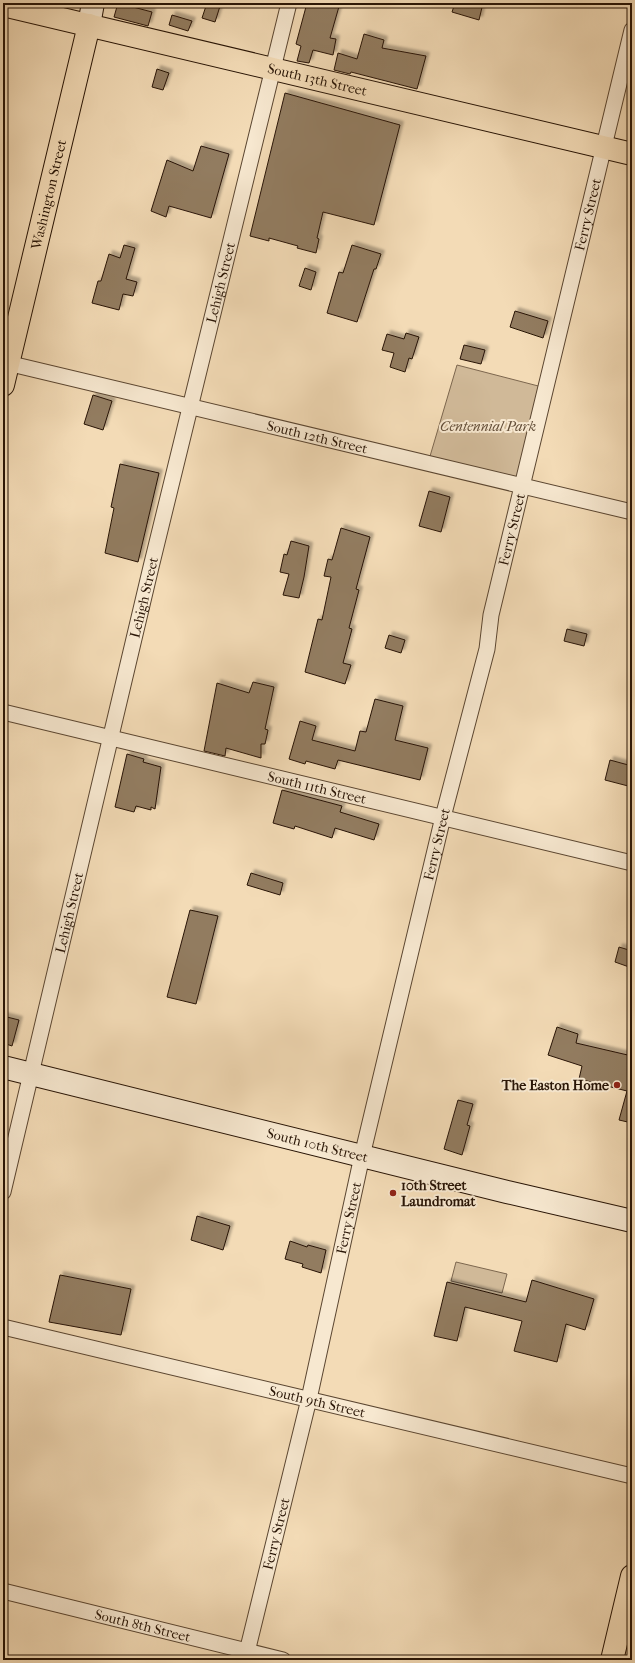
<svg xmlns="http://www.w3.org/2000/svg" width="635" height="1663" font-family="'IM FELL French Canon',serif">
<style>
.green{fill:#d0b998;stroke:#7c664e}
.building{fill:#927b61;stroke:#281405;filter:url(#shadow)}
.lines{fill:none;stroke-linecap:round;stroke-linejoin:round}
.street-casing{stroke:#5b4631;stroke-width:17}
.secondary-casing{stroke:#281405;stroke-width:24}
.primary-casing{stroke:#281405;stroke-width:24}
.street{stroke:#f7e8d0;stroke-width:15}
.secondary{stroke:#f7e8d0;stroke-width:22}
.primary{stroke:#f3dbb6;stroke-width:22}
.poi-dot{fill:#8f2418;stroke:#f7e8d0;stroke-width:1.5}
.labels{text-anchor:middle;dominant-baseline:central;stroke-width:4;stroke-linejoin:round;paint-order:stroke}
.street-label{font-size:14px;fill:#281405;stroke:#f7e8d0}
.park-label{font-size:14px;font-style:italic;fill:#634e38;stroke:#f7e8d0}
.poi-label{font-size:14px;font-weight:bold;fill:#281405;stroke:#f7e8d0;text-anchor:end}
</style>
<defs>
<filter id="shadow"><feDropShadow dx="3.5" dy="-3.5" stdDeviation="1" flood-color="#0004"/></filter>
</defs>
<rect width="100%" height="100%" fill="#f3dbb6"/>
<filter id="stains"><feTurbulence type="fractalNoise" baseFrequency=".005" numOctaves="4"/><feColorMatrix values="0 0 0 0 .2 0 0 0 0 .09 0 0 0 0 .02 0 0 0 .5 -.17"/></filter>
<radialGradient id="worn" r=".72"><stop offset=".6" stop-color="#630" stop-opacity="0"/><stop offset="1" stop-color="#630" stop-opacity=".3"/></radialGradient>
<g class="green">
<path d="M457,365l89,23 -24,98 -94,-23z"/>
<path d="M456,1262l51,12 -5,19 -51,-12z"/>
</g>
<g class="building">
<path d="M118,3l34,9 -4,14 -34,-9z"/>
<path d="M207,3h14l-6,19 -13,-4z"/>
<path d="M307,3l10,2v-2h23l-10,35 6,1 -3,16 -20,-5 -4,13 -12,-2 4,-15 -5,-2z"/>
<path d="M455,3h28l-4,17 -27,-8z"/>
<path d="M172,15l20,6 -4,10 -19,-6z"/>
<path d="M364,34l20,6 -2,8 44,8 -9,33 -66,-17 -1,2 -16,-4 4,-17 19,6z"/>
<path d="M157,69l12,4 -6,17 -11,-3z"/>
<path d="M285,93l115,32 -26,100 -51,-13 -6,26 2,1 -3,14 -19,-5 1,-2 -29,-8v3l-19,-5z"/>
<path d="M201,146l28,8 -18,64 -42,-12 -3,11 -15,-6 16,-51 26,11z"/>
<path d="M124,245l11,3 -9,31 11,3 -4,14 -10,-2 -4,16 -27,-7 6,-22h3l8,-27 11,4z"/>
<path d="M352,245l29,9 -5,15h-2l-17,53 -30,-9 12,-41 4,1z"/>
<path d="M305,268l11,4 -5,18 -12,-4z"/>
<path d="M515,311l33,10 -5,17 -33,-11z"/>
<path d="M406,333l13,4 -7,22 -3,-1 -4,14 -15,-5 4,-14 -12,-3 5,-16 17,5z"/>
<path d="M464,345l21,5 -4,14 -21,-5z"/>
<path d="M93,395l19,6 -9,29 -19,-6z"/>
<path d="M120,464l39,9 -21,89 -33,-9 9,-45 -3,-1z"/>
<path d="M429,491l21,6 -9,35 -22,-6z"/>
<path d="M341,528l29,9 -14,52 3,1 -10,38 3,1 -9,34 8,2 -6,19 -40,-12 13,-53 4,1 9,-43 -7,-1 4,-17 4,1z"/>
<path d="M291,541l18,5 -5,31 -5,21 -16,-3 6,-21 -9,-2 4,-18 3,1z"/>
<path d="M567,629l20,5 -3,12 -20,-5z"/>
<path d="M389,635l16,5 -4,13 -16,-5z"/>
<path d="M253,682l21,5 -9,42 3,1 -1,5 -2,9h-4v14l-35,-10 -1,8 -21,-5 13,-68 32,10z"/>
<path d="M375,699l28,7 -8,34 33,8 -8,32 -82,-20 -3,9 -29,-8 -1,3 -16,-5 11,-38 16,5 -4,14 43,11 5,-20 6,1z"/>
<path d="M127,754l17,5 -1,3 18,5 -6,42 -4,-2v3l-15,-4 -2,6 -19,-5z"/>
<path d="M610,760l22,6v21l-27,-7z"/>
<path d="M282,790l60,16 -2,6 39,12 -5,16 -39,-12 -3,10 -37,-12 -1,3 -21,-6z"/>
<path d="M251,873l32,10 -3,12 -33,-10z"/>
<path d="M190,910l28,6 -22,88 -29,-7z"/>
<path d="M619,947l13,4v17l-17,-6z"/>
<path d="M3,1016l16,4 -7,26 -9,-3z"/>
<path d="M557,1027l21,7 -2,9 56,13v67l-13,-3 8,-29 -48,-12 3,-13 -34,-11z"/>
<path d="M458,1100l15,4 -6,21 3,1 -8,29 -18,-6z"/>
<path d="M197,1216l33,10 -7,24 -32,-10z"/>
<path d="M290,1241l17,6 1,-2 18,5 -5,23 -19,-6 1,-3 -18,-5z"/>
<path d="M60,1275l71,14 -10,46 -72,-13z"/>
<path d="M532,1280l62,19 -9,31 -19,-6 -9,38 -43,-11 8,-30 -57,-14 -8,34 -23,-5 13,-54 79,20z"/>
</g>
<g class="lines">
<defs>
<g id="street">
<path id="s1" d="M3,362l629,150"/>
<path id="s2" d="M3,712l629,151"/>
<path id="s3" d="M3,1192l148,-625 138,-564"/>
<path id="s4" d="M3,1327l629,149"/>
<path id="s5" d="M3,1591l280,69"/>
<path id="s6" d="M245,1660l64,-261 53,-243 81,-339 44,-168 4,-34 141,-585"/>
</g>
<g id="secondary">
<path d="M89,25l4,-22"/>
<path id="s7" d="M3,1067l504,125 125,29"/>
</g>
<g id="primary">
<path id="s8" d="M3,5l629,149"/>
<path id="s9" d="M3,385l86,-360"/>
<path d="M612,1660l20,-84"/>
</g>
</defs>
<use href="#street" class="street-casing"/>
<use href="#secondary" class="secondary-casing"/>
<use href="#primary" class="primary-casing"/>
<use href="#street" class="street"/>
<use href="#secondary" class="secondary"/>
<use href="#primary" class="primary"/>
</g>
<g class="poi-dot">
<circle cx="617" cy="1085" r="4"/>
<circle cx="393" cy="1193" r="4"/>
</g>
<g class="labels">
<g class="street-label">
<text stroke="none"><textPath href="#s8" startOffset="323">South 13th Street</textPath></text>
<text stroke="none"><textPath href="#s9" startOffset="196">Washington Street</textPath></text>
<text stroke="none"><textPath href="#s6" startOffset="1486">Ferry Street</textPath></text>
<text stroke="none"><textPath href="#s3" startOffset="935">Lehigh Street</textPath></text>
<text stroke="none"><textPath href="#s1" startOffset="323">South 12th Street</textPath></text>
<text stroke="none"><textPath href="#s6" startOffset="1162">Ferry Street</textPath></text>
<text stroke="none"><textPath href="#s3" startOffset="611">Lehigh Street</textPath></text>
<text stroke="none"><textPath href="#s2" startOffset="323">South 11th Street</textPath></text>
<text stroke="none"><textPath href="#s6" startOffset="838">Ferry Street</textPath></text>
<text stroke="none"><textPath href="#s3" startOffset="287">Lehigh Street</textPath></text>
<text stroke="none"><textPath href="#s7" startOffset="324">South 10th Street</textPath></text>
<text stroke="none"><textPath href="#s6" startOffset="454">Ferry Street</textPath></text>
<text stroke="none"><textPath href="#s4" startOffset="323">South 9th Street</textPath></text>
<text stroke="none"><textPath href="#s6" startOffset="130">Ferry Street</textPath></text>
<text stroke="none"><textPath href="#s5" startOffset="144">South 8th Street</textPath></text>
</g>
<g class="park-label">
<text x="488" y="426">Centennial Park</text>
</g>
<g class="poi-label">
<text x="609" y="1085">The Easton Home</text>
<text x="401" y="1185" text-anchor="start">10th Street<tspan x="401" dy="16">Laundromat</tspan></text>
</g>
</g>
<rect width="635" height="1663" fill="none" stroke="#f3dbb6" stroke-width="16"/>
<rect x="4" y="4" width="627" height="1655" fill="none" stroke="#281405" stroke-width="2"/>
<rect x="8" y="8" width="619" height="1647" fill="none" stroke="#281405"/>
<rect width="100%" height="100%" filter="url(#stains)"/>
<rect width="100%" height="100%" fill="url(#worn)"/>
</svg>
